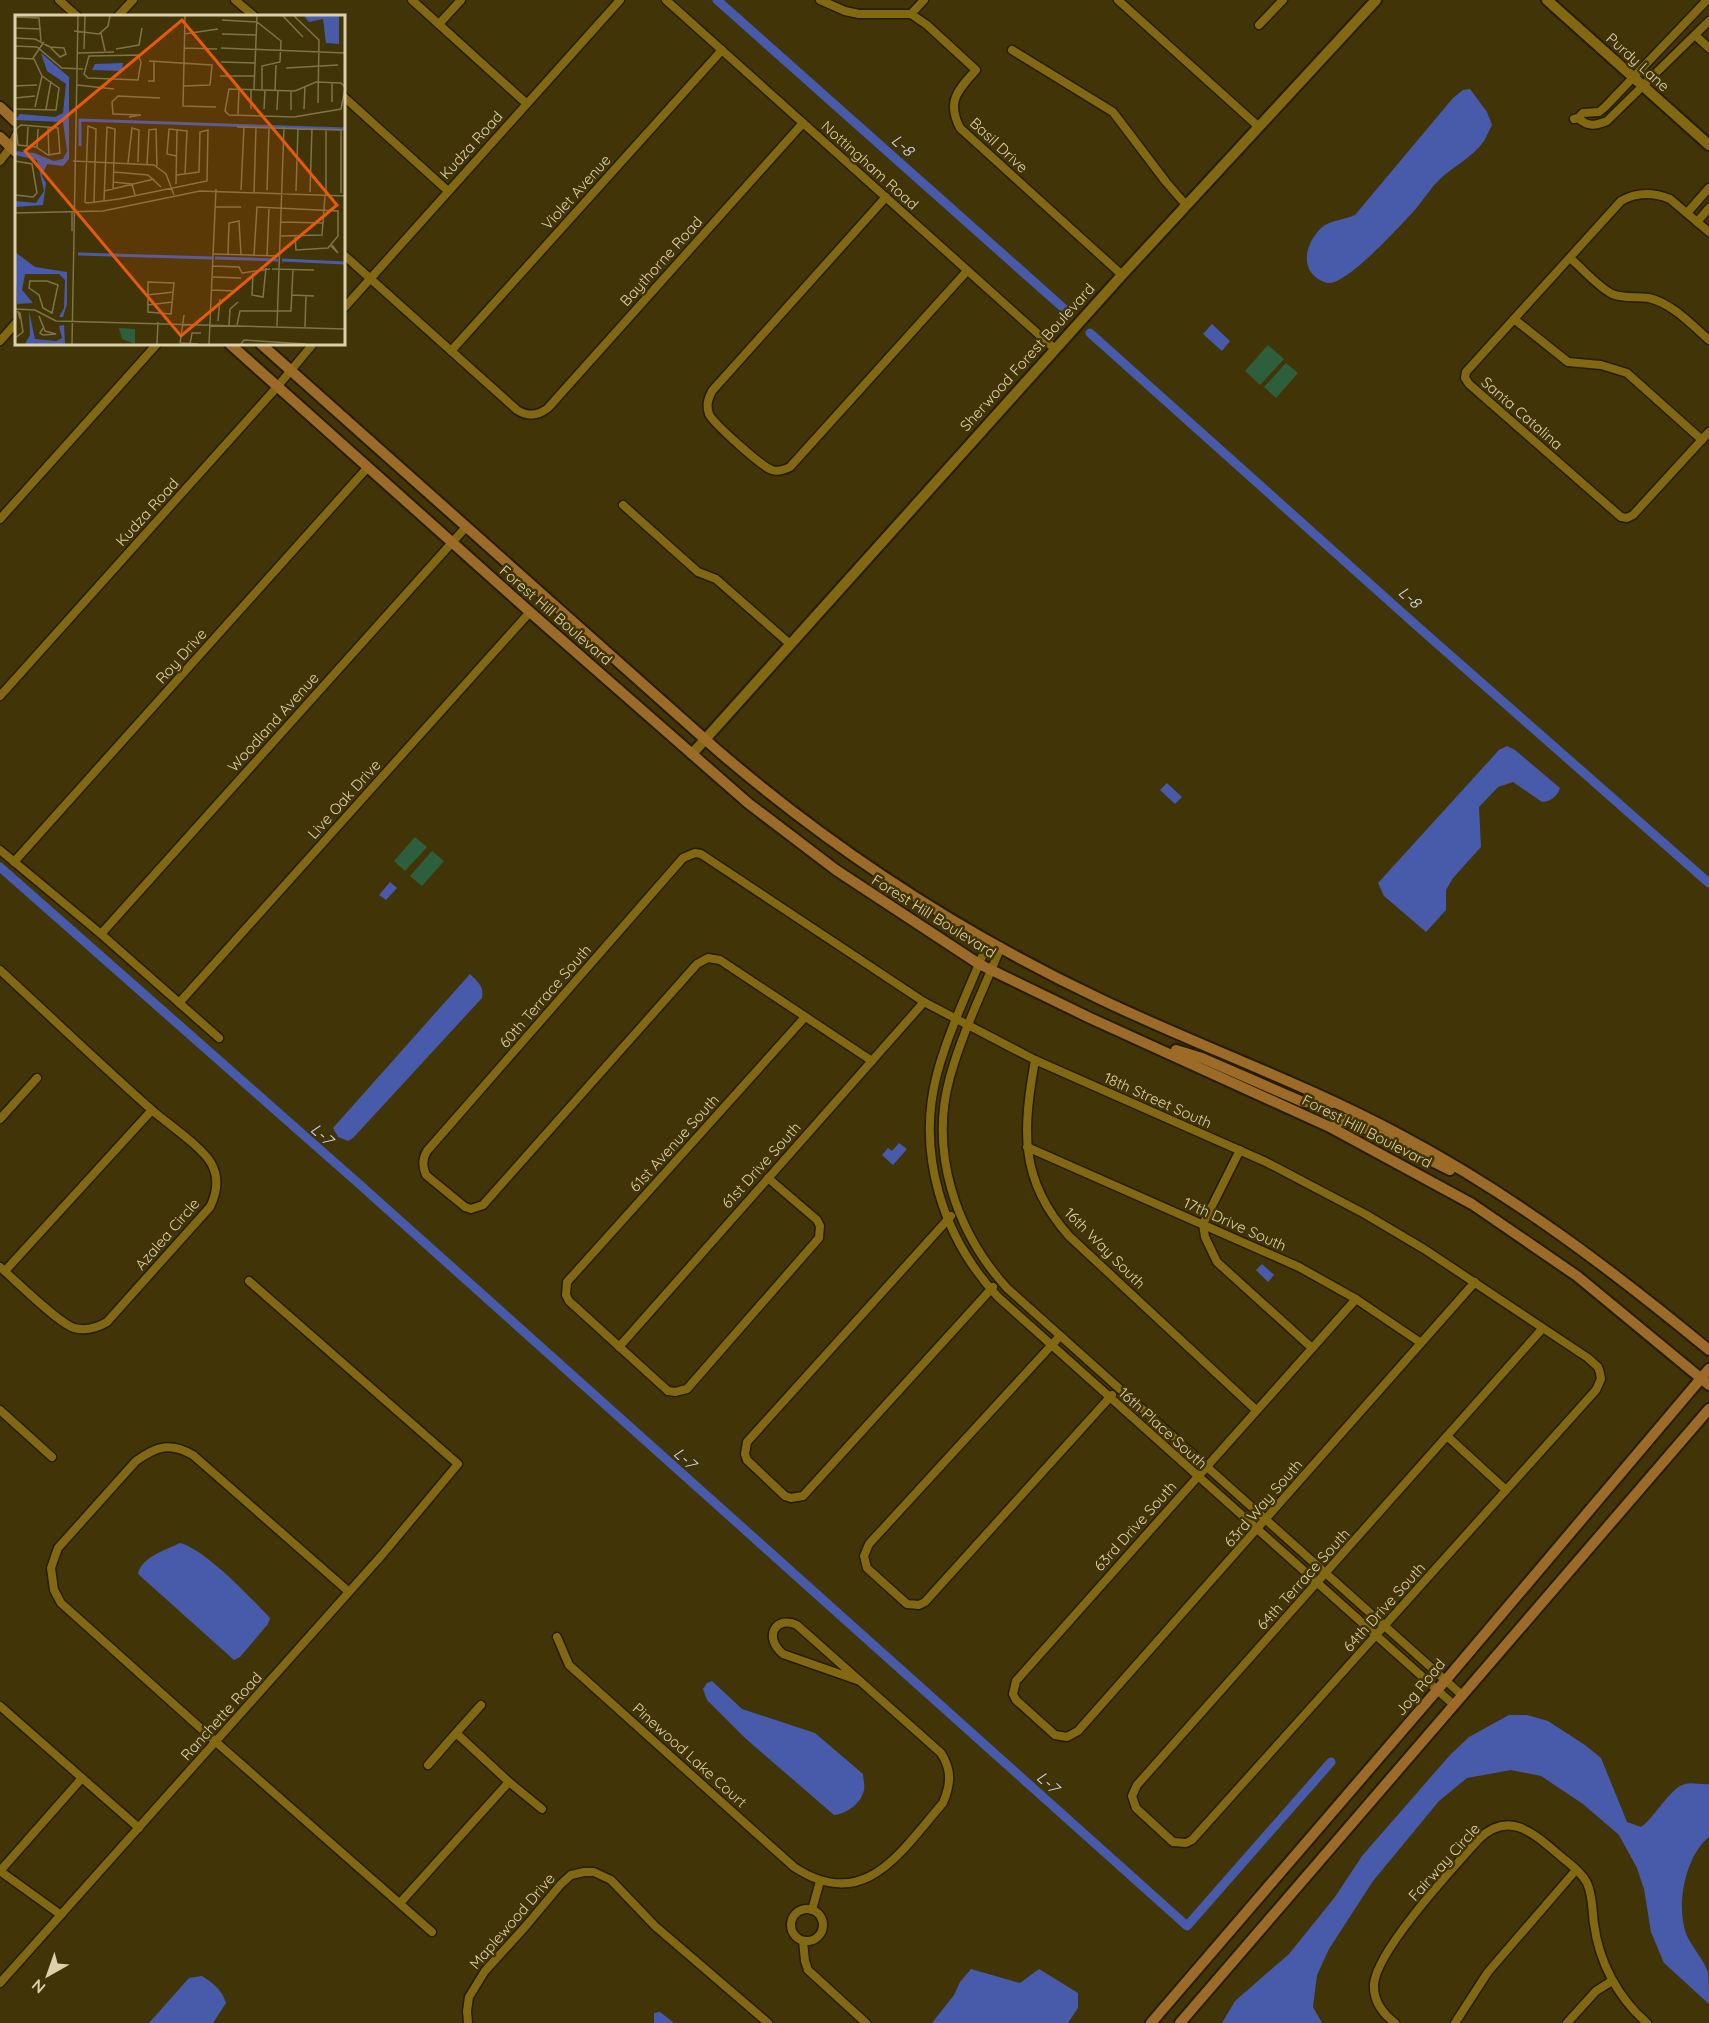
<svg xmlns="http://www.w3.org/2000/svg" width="1709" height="2023" font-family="Quicksand,sans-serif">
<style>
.green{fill:#2e5f3c}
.water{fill:#485bab}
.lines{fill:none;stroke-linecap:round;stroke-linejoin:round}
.canal{stroke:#485bab;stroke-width:9}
.minor-casing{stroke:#241c04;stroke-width:11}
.tertiary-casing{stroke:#241c04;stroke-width:14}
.secondary-casing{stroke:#241c04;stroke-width:14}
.minor{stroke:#826911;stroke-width:8}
.tertiary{stroke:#826911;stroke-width:10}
.secondary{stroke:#9c6b28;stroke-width:10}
.labels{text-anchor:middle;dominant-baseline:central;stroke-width:5;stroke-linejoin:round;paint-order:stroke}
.street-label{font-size:15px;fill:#ddd1ab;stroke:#413407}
.water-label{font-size:16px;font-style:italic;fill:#d3dbf1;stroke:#413407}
.inset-river{fill:none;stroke:#485bab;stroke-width:3}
.inset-road{fill:none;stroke:#7f7349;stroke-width:1.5}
.view{fill:#e8590c;fill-opacity:0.15;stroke:#e8590c;stroke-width:3}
.inset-edge{fill:none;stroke:#ddd1ab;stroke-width:3}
</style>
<rect width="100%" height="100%" fill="#413407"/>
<g class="green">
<path d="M1268,345l16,14 -24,26 -15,-14z"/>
<path d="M1286,363l12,10 -22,25 -12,-11z"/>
<path d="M415,837l12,10 -22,24 -11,-10z"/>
<path d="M432,851l12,10 -22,25 -12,-10z"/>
</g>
<g class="water">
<path d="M1470,89l17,23 5,13c-3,5 -5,11 -8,16 -11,16 -32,26 -45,39 -10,10 -17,22 -26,32 -15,16 -63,69 -83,71 -5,0 -8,-2 -12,-4 -19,-13 -11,-37 3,-51 9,-8 23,-8 34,-13l98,-117 10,-8z"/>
<path d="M1212,324l18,17 -8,10 -19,-17z"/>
<path d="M1507,746l8,4 45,38c-3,9 -9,13 -18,14l-29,-20 -15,5 -19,20 2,40 -28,31 -7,12v20l-20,22 -42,-36 -6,-13 121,-133z"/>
<path d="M1167,783l15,14 -7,7 -15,-14z"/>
<path d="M390,882l7,6 -11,12 -7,-5z"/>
<path d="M470,974c8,8 14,12 12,24l-129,140 -5,3 -10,-4 -5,-9z"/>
<path d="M899,1143l8,6 -14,16 -11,-10 6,-7 4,3z"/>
<path d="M1262,1264l12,11 -6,7 -12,-12z"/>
<path d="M180,1543c26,7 70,54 90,75l-2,6 -28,33 -6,3 -96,-86c3,-17 28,-24 42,-31z"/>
<path d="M712,1681l30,28 73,24 48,41c0,4 2,11 1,16 -3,14 -18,24 -30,25l-89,-77 -38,-38 -4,-11 4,-6z"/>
<path d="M1509,1715h18l21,6 37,24 16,13 26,64 14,5c14,-10 29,-39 44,-43 7,-2 17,1 24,0v53c-24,19 -34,70 -22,99 6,12 16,23 21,36 1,8 1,23 1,32l-45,-41 -13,-31 -7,-43 -7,-21 -18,-33 -36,-31 -42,-28 -30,-6 -44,8 -28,23 -66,80 -44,68 -12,26 -4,32 9,16h-100l13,-22 54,-47 46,-57 27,-41 88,-101 19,-18z"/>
<path d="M971,1969l49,14 19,-14 39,24v15l-10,15h-136l22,-28 6,-13z"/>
<path d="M202,1976c11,7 20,14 24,27l-13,20h-64l40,-45z"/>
<path d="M660,2012l14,11h-20v-10z"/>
</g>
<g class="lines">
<g class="canal">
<path d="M717,0l352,313"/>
<path d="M1090,333l327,293 292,257"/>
<path d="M0,867l358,316 829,743 144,-164"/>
</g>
<defs>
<g id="minor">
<path d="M59,0l18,16"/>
<path d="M235,0l19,16"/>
<path d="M412,0l114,103"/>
<path d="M666,0l389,349"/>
<path d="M820,0l25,11 14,3h52l16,11 49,45c-18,20 -30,31 -16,58l162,147"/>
<path d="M1118,0l141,127"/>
<path d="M911,14l13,-14"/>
<path d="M118,16l15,-16"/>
<path d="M439,24l22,-24"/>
<path d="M1259,25l24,-25"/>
<path d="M1696,36l13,12"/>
<path d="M1012,50l101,62 53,70 20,23"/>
<path d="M344,97l104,94"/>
<path d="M1578,118c10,9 17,8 29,3l102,-100"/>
<path d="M1574,119l4,-1 5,-5 16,-1 6,-5 102,-107"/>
<path d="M0,161l11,-14 5,-12"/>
<path d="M886,197l-174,194c-4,8 -6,14 -3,23 4,9 53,53 63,56 6,2 12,0 18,-3l177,-196"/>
<path d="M1687,213l22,-25"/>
<path d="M1697,222l12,-14"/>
<path d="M1709,232l-39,-33c-17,-7 -33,-7 -49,2l-155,171 -1,6 4,6 152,133 6,1 6,-3 76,-83"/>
<path d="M344,255l173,155c11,7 21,6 31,-2l255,-285"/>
<path d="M1570,258c13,11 27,28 42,36 12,5 24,2 37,4 24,6 42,26 60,42"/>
<path d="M344,308l276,-308"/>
<path d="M1514,319l54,43 33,3 26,8 75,67"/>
<path d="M0,341l16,-18"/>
<path d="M451,351l271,-301"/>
<path d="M623,505l75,67 18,7 74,65"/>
<path d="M0,519l157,-175"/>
<path d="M0,696l277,-309 36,-43"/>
<path d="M0,850l101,84 118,104"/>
<path d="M14,862l354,-395"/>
<path d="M101,934l365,-407"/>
<path d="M988,942c-17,43 -39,87 -51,132 -21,80 6,164 61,223l456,408"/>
<path d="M1000,949c-17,42 -38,84 -50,128 -21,75 6,155 57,211l456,408"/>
<path d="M0,970c51,47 101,95 153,141 15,13 49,36 58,52 8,14 6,30 -1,44l-103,115c-10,6 -21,9 -33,6 -16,-5 -59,-48 -74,-61"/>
<path d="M179,1003l351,-391"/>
<path d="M1035,1060c-12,69 -17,119 34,176l187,174"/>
<path d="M872,1061l-152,-101 -12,-2 -11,6 -214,241 -12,4 -6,-2 -39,-32c-4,-9 -4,-16 1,-24l256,-293 12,-5 6,1 223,148 111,58 231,102 99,52 59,35 164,109 10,9 2,6 1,6 -5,11 -404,450 -6,3 -13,-1 -37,-34 -4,-12 5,-11 405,-456"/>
<path d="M0,1119l37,-41"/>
<path d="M1027,1147l272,120 57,32 65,44"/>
<path d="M1240,1150l-37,74 2,13 12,25 95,86"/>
<path d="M768,1178l49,42 3,6 -1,12 -132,151 -12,3 -7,-1 -99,-90 -3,-6 1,-13 238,-265"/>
<path d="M951,1216l-204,226 -2,12 2,6 38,36 6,2 12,-2 190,-209"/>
<path d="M5,1271l147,-161"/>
<path d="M1356,1299l-340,382 -3,13 3,6 39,35 12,2 11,-6 397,-449"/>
<path d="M1060,1336l-191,208 -5,12 3,12 40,36 12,1 6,-3 187,-207"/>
<path d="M619,1347l305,-345"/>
<path d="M0,1410l52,47"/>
<path d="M1447,1436l59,54"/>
<path d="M348,1591l-155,-136c-23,-13 -36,-9 -57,6l-78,87 -7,20 3,22 7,13 155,139 216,190"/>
<path d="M557,1637l12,28 225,202c71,47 107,-16 149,-64 8,-19 9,-33 -2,-50l-144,-128c-20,-10 -35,11 -14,29l77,27"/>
<path d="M0,1706l139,122"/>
<path d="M456,1733l25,-28"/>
<path d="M428,1765l28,-32 53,49"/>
<path d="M0,1871l82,-93"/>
<path d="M0,1871l61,44"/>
<path d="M400,1903l109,-121 33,27"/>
<circle cx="807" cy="1925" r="16"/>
<path d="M812,1910l8,-29"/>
<path d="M803,1941l2,20 3,9 58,53"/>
<path d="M0,1983l382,-428 76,-91 -209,-183"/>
<path d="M468,2023l-1,-12 2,-14 16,-26 40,-44 36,-43 10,-9 13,-3h10l17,8 44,46 113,97"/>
<path d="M1395,2023c-13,-10 -22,-22 -21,-39 3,-34 80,-117 105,-145 30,-29 54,-6 79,15 10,9 23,17 29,29 6,13 5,27 7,41 5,38 24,74 53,99"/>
<path d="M1455,2023l33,-51 88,-102"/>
<path d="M1567,2023l29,-32 16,-10"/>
</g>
<g id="tertiary">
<path d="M1547,0l162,145"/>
<path d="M692,754l430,-479 254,-275"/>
</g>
<g id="secondary">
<path d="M0,107l16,15"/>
<path d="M0,137l16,15"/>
<path d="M230,344l300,268 218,191 88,67 143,94 111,54 242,110 140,76 105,72 132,109"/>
<path d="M261,344l455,405c116,100 243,183 382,249 100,48 206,85 304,138 111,59 210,134 307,214"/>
<path d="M1176,1050l26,8 101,44 29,1"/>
<path d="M1332,1128l9,-8 5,-1 104,51"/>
<path d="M1151,2023l294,-342 264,-312"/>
<path d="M1180,2023l529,-614"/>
</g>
</defs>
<use href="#minor" class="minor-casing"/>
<use href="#tertiary" class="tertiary-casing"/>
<use href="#secondary" class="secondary-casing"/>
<use href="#minor" class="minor"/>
<use href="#tertiary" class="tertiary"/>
<use href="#secondary" class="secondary"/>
</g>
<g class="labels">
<g class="street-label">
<text transform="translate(1638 62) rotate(42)">Purdy Lane</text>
<text transform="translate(471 145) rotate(-48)">Kudza Road</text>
<text transform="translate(999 145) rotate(43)">Basil Drive</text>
<text transform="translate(870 165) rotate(42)">Nottingham Road</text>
<text transform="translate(576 192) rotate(-48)">Violet Avenue</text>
<text transform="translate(661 261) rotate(-48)">Baythorne Road</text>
<text transform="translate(1027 357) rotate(-48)">Sherwood Forest Boulevard</text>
<text transform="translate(1522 413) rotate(41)">Santa Catalina</text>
<text transform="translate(147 512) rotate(-48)">Kudza Road</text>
<text transform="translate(556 615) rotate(41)">Forest Hill Boulevard</text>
<text transform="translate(181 656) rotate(-48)">Roy Drive</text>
<text transform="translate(273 722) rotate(-48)">Woodland Avenue</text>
<text transform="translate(344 799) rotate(-48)">Live Oak Drive</text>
<text transform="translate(934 916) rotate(32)">Forest Hill Boulevard</text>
<text transform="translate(545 996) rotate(-49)">60th Terrace South</text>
<text transform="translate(1158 1100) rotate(24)">18th Street South</text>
<text transform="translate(1367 1131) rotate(27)">Forest Hill Boulevard</text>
<text transform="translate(674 1143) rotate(-48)">61st Avenue South</text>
<text transform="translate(761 1165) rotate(-48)">61st Drive South</text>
<text transform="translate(1235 1224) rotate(24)">17th Drive South</text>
<text transform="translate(167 1234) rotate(-49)">Azalea Circle</text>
<text transform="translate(1105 1248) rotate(45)">16th Way South</text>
<text transform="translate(1163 1428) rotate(42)">16th Place South</text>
<text transform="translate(1263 1503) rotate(-49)">63rd Way South</text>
<text transform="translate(1135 1526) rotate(-48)">63rd Drive South</text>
<text transform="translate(1303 1579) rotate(-48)">64th Terrace South</text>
<text transform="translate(1384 1607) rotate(-48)">64th Drive South</text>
<text transform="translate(1420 1687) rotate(-50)">Jog Road</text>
<text transform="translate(221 1716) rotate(-48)">Ranchette Road</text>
<text transform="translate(690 1755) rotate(42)">Pinewood Lake Court</text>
<text transform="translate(1444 1862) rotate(-48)">Fairway Circle</text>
<text transform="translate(512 1921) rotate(-49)">Maplewood Drive</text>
</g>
<g class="water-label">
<text transform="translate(903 145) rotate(42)">L-8</text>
<text transform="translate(1410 597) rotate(42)">L-8</text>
<text transform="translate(322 1134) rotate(42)">L-7</text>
<text transform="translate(685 1458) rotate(42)">L-7</text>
<text transform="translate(1048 1782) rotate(42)">L-7</text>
</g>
</g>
<g transform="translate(15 15)">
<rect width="330" height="330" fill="#413407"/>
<path d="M104,313l16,1v15l-13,-5z" fill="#2e5f3c"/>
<path d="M289,1h35v28l-13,-1 -3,-24 -14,3zM26,38l28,24v82l-6,7 -16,-2 -5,12 4,7 -3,22 -28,2v-6l21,2 8,-12 -7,-31 -22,-5v-4l19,2 20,8 9,-2 4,-8 -4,-29 -48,-2 5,-6 35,3 8,-4 3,-29 -19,-13zM108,48l-1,8 -30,-1 3,-6zM0,237l20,15 32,5v32l-4,13h-4l5,-9 1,-28 -6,-6h-34l-3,16 11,13 -16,1zM14,296l6,28 21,2 6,-3 -3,-12 5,-1 1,19h-40l5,-9z" fill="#485bab"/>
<path class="inset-river" d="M65,131v-26l265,9M63,239l134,4M200,243l63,2M267,245l63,3"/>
<path class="inset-road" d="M170,1l-2,90 33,1M268,1l20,21M279,1l25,24 -1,63M0,2l24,1 2,23M207,5l35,2 24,19 -1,21 -18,4v23M0,13l26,1M59,16l25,3 9,-8 2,-10M86,18l4,18M169,19l34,-5M207,19l34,1M0,23l20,1 15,8M0,31l22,1 25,21 21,1M35,32l14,1 2,6 -6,3zM169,33l33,1M206,33l124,5M69,34l1,-33M101,34l23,-4 3,-17M63,38l36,-1M123,40l3,7 -3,18 -50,-2 -4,-4 5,-18zM0,43l19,1 8,17 17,12 -3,22 -41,-1M18,43l11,-16M134,46l63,4 -2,20 -27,1M206,47l34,1M271,53l52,-3M205,61h34M133,66h6v-20M62,70l37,4M0,71l22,-1M330,72l-4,-4 -25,-1 -21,9 -66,-2 -4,22 4,4 65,2 47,-8 4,-20M239,74l3,-73M260,75l1,-25M0,83l20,-2M317,87v-19M20,92l7,-31M31,94l5,-28M236,94v-19M249,94l1,-19M289,94l1,-23M262,95l1,-20M276,95v-19M223,99l1,-25M114,102l12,-2 -28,-1 -1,-12 6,-6 42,2M6,110l37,3 2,25 -12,2 -12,-8 -18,-2 -2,-16zM222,112l104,3v63M33,113l1,27M12,131l1,-19M22,132l1,-18M161,141l-9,-2 2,-25 18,2 -2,43M0,146l17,3 5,29 -4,4 -18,-2M58,146l81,4 12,9 8,21M113,148l4,-35 7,2 -1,32M132,149l2,-34 7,-1 1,37M99,157l34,3 13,12M98,167l19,2 3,11M161,169l1,-55M226,175l3,-63M252,175l2,-63M89,176l50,-12M281,176l2,-63M239,177l2,-65M295,177l2,-64M311,181v-67M89,186l3,-74 8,2 -2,61M79,187l2,-73 -8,-3 -3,76 2,1 17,-2 15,-2 88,-18 1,-51 -8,2 -1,40 -23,3M201,192h25M0,198l88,-2 97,-20 145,5M266,207l43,1M57,216v-19M266,221l41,-1 3,-39M316,231l7,7 -6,-8M199,239l66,2M213,239l1,-31 10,-2 2,34M239,240l3,-48 81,4v25l-10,12 -32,2 -1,-14M252,241l2,-49M198,251l26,1 3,6 28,-4M257,254l42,1M238,258l-1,22 11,2 3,-29M198,262l28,1M15,266h17l11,4 -6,28 -9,-5 -4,-13 -10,-7zM133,267l26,1 -3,31 -23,-2zM197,275l24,1M132,280l27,-3M277,280l22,1M132,290l26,-3M0,294l20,1 21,11 289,8M24,301l6,15 11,3 -13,1 -3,-2 3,-5M203,306l2,-22M214,310l1,-16 8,-7M222,310l3,-14h51l2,-42M262,311l7,-199M290,312l1,-32M0,323l8,-6 -3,-19 -2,-1 2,7M165,328l4,-28M165,328l18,1M57,329l6,-328M142,329l1,-22M175,329l2,-11h9M194,329l7,-155M226,329l3,-4 62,4"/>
<path class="view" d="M167,5l155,185 -156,131 -156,-185z"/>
<rect width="330" height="330" class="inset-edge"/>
</g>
<g transform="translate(48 1975) rotate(220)" stroke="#413407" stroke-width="4.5" paint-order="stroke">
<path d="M0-4.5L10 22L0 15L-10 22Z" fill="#ddd1ab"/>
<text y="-9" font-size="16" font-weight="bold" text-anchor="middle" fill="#ddd1ab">N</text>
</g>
</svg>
